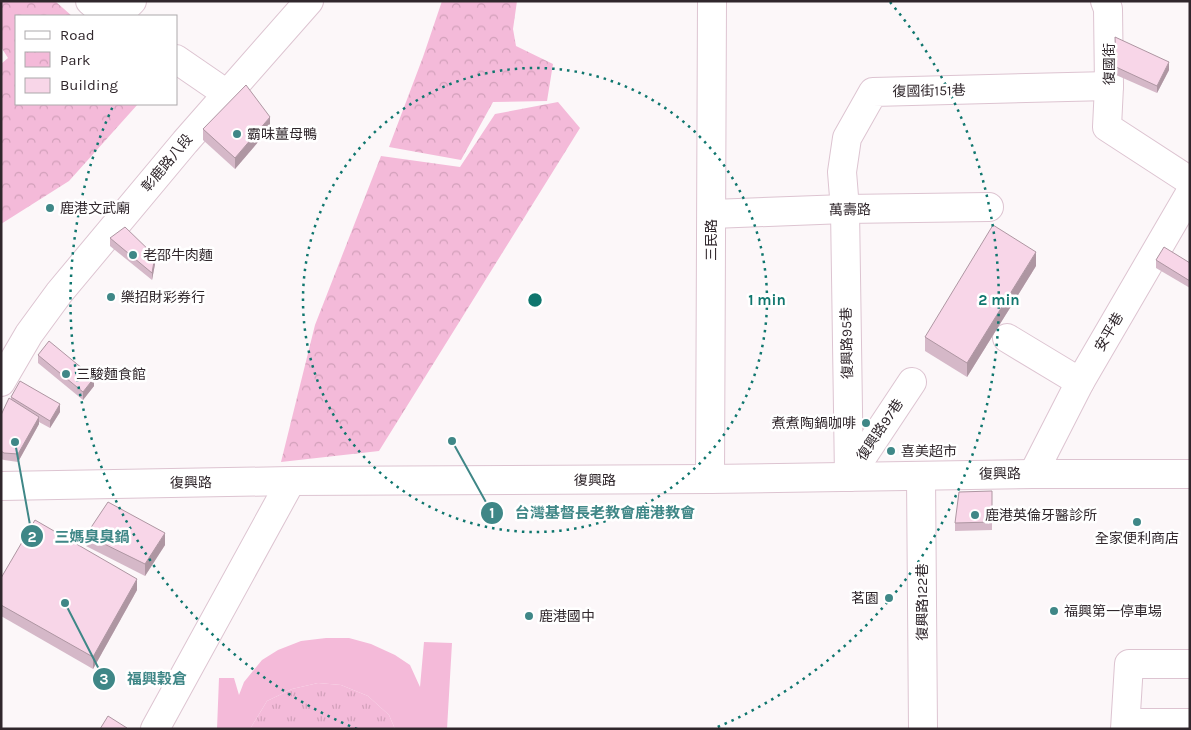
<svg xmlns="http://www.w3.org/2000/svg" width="1191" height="730" font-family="Karla,'Noto Sans TC',sans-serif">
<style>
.grass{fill:url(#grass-tufts)}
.park{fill:url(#park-crowns)}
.pitch{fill:#f4bad9}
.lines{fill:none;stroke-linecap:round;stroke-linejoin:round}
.minor-casing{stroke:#ddc4d1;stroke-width:30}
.minor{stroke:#fff;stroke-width:28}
.wall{fill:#d5b8c8}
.shaded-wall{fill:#ae96a2}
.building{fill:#f8d6e8;stroke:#ae96a2}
.ring{fill:none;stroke:#0f766e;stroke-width:2.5;stroke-dasharray:2.5 5}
.poi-dot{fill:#3f8787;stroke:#fff;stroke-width:2}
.labels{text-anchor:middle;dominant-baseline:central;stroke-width:5;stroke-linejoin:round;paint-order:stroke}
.street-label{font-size:14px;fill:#30272c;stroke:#fff}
.poi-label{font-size:14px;fill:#30272c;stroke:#fff;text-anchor:start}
.centre{fill:#0f766e;stroke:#fff;stroke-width:2.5}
.ring-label{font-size:15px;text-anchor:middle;font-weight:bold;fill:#0f766e;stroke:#fff;stroke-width:5;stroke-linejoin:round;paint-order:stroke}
.leader{fill:none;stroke:#3f8787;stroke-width:2}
.callout-dot{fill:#3f8787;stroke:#fff;stroke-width:2}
.mark-label{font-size:15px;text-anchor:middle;font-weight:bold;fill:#fff}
.callout-label{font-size:15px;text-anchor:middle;font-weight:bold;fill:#3f8787;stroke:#fff;stroke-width:5;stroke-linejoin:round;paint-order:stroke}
</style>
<defs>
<pattern id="grass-tufts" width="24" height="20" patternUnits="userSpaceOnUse" patternTransform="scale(1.25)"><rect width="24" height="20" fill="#f4bad9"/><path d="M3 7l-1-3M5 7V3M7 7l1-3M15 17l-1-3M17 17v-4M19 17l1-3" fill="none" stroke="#d2a0ba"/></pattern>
<pattern id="park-crowns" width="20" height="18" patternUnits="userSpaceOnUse" patternTransform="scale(1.25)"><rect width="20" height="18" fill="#f4bad9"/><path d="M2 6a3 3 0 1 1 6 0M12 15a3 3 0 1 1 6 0" fill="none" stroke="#d2a0ba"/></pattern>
</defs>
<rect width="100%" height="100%" fill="#fcf7f9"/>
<path class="grass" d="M318,683l23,2 27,11 21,19 6,14h-145l17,-28 25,-12z"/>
<g class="park">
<path d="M1,1h54l17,15h-56v88h122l-69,77 -68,43v-160l7,-6 -7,-11z"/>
<path d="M442,1h75l-4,28 3,17 37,18 -6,37 -54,1 -32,58 -72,-13 34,-90z"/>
<path d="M558,102l22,26 -201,323 -98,11 34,-137 66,-169 79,11 35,-53z"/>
</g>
<path class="pitch" d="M326,638h23l22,6 24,11 15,10 10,22 4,-45 28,1 -5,86h-52l-6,-14 -21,-19 -27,-11 -23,-2 -26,6 -25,12 -17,28h-33l2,-51h15l5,17 5,-13 18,-22 16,-10 23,-9z"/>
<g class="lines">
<defs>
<g id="minor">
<path d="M90,1l17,15"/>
<path d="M1105,1l3,8 1,77 -2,41 83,54"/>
<path d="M117,16l15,-15"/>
<path d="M176,59l51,35"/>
<path d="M712,214l133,-5 144,-2"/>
<path d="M1007,338l73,44"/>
<path d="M1,382l28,-48 30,-41 126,-151 124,-141"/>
<path d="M1033,474l47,-92 110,-189"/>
<path d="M921,476l2,253"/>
<path d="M849,477l-4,-268 -3,-37 5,-34 26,-46 236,-6"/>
<path d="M849,477l63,-95"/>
<path d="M710,479l2,-478"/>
<path d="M1,486l290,-5 419,-2 323,-5h157"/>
<path d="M1126,723h64"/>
<path d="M155,729l136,-248"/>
<path d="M1125,729l4,-65h61"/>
</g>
</defs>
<use href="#minor" class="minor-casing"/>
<use href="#minor" class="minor"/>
</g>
<g class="wall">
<path d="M1115,37l54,33 -12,23 -41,-18z"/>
<path d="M270,128l-35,41 -32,-29v-11z"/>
<path d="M110,238l45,26 -3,16 -42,-34z"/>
<path d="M1156,260l34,3v25l-34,-20z"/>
<path d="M1036,266l-69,111 -42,-26v-14z"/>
<path d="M38,355l56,31 -11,14 -45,-37z"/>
<path d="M11,397l49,15 -10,16 -11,-6v2l-21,38 -14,-2 -3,-1v-44l10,-16z"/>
<path d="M992,491v39l-37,1v-8z"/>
<path d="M86,535l79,10 -20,31 -59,-30z"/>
<path d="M1,578l136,12 -44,79 -92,-53z"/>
</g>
<g class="shaded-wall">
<path d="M1169,62v8l-12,23v-7z"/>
<path d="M270,117v11l-35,41v-11z"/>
<path d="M1036,252v14l-69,111v-14z"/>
<path d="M155,256v8l-3,16v-7z"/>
<path d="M94,378v8l-11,14v-8z"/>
<path d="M60,404v8l-10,16v-7z"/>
<path d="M39,417v7l-21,38v-8z"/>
<path d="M165,533v12l-20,31v-12z"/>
<path d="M137,579v11l-44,79v-12z"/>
</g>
<g class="building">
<path d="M1115,37l54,25 -12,24 -41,-19z"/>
<path d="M246,85l24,32 -35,41 -32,-29z"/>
<path d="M993,225l43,27 -69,111 -42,-26z"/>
<path d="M125,227l30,29 -3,17 -42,-35z"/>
<path d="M1164,247l26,16v18l-34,-21z"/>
<path d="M49,341l45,37 -11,14 -45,-37z"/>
<path d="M20,381l40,23 -10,17 -39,-24z"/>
<path d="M9,398l30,19 -21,37 -14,-1 -3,-2v-36z"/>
<path d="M992,491v31l-37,1 4,-31z"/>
<path d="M108,502l57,31 -20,31 -59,-29z"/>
<path d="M35,520l102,59 -44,78 -92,-52v-27z"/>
<path d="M108,716l19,12v1h-27z"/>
</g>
<g class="ring">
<circle cx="535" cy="300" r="232"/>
<path d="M357 729A464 464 0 0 1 114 104M890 2A464 464 0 0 1 713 729"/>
</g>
<g class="poi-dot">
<circle cx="237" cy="134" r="5"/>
<circle cx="50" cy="208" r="5"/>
<circle cx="133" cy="255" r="5"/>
<circle cx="111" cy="297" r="5"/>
<circle cx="66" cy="374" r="5"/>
<circle cx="866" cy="423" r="5"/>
<circle cx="891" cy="451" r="5"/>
<circle cx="975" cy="515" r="5"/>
<circle cx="1137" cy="522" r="5"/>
<circle cx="889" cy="598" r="5"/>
<circle cx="1054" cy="611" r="5"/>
<circle cx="529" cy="616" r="5"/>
</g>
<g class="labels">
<g class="street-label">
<text transform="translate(1109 64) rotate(-90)">復國街</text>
<text transform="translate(929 91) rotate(-1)">復國街151巷</text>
<text transform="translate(167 163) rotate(-50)">彰鹿路八段</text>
<text transform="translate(850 210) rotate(-1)">萬壽路</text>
<text transform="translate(711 240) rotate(-90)">三民路</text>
<text transform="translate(1109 332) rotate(-60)">安平巷</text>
<text transform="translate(847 343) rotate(-91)">復興路95巷</text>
<text transform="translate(880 430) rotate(-56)">復興路97巷</text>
<text transform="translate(1000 474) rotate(-1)">復興路</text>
<text x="595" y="480">復興路</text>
<text transform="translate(191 483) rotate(-1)">復興路</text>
<text transform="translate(922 602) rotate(-90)">復興路122巷</text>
</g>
<g class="poi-label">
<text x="247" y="134">霸味薑母鴨</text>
<text x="60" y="208">鹿港文武廟</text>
<text x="143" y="255">老邵牛肉麵</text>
<text x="121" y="297">樂招財彩券行</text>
<text x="76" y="374">三駿麵食館</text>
<text x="856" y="423" text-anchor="end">煮煮陶鍋咖啡</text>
<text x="901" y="451">喜美超市</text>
<text x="985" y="515">鹿港英倫牙醫診所</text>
<text x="1137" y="538" text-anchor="middle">全家便利商店</text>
<text x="879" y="598" text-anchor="end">茗園</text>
<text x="1064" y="611">福興第一停車場</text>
<text x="539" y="616">鹿港國中</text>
</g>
</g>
<circle cx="535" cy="300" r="8" class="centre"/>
<g class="ring-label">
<text x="767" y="305">1 min</text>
<text x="999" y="305">2 min</text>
</g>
<path class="leader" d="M452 441L492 513M15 442L32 536M65 603L104 679"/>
<g class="callout-dot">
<circle cx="452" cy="441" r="5"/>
<circle cx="15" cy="442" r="5"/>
<circle cx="65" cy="603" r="5"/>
<circle cx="492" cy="513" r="12"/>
<circle cx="32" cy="536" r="12"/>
<circle cx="104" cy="679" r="12"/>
</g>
<g class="mark-label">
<text x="492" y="518">1</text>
<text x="32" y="542">2</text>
<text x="104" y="684">3</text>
</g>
<g class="callout-label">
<text x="605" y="518">台灣基督長老教會鹿港教會</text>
<text x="92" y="542">三媽臭臭鍋</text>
<text x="157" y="684">福興穀倉</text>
</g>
<rect width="1191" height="730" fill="none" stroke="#30272c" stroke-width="5"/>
<rect x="15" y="15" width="162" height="90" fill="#ffffff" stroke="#aca9ab"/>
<rect x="25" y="31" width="25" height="8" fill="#ffffff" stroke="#aca9ab"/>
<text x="60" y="40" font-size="15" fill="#30272c">Road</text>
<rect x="25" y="52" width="25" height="15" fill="url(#park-crowns)" stroke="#aca9ab"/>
<text x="60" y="65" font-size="15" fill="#30272c">Park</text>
<rect x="25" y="78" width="25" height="15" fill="#f8d6e8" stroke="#aca9ab"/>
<text x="60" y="90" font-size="15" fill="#30272c">Building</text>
</svg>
